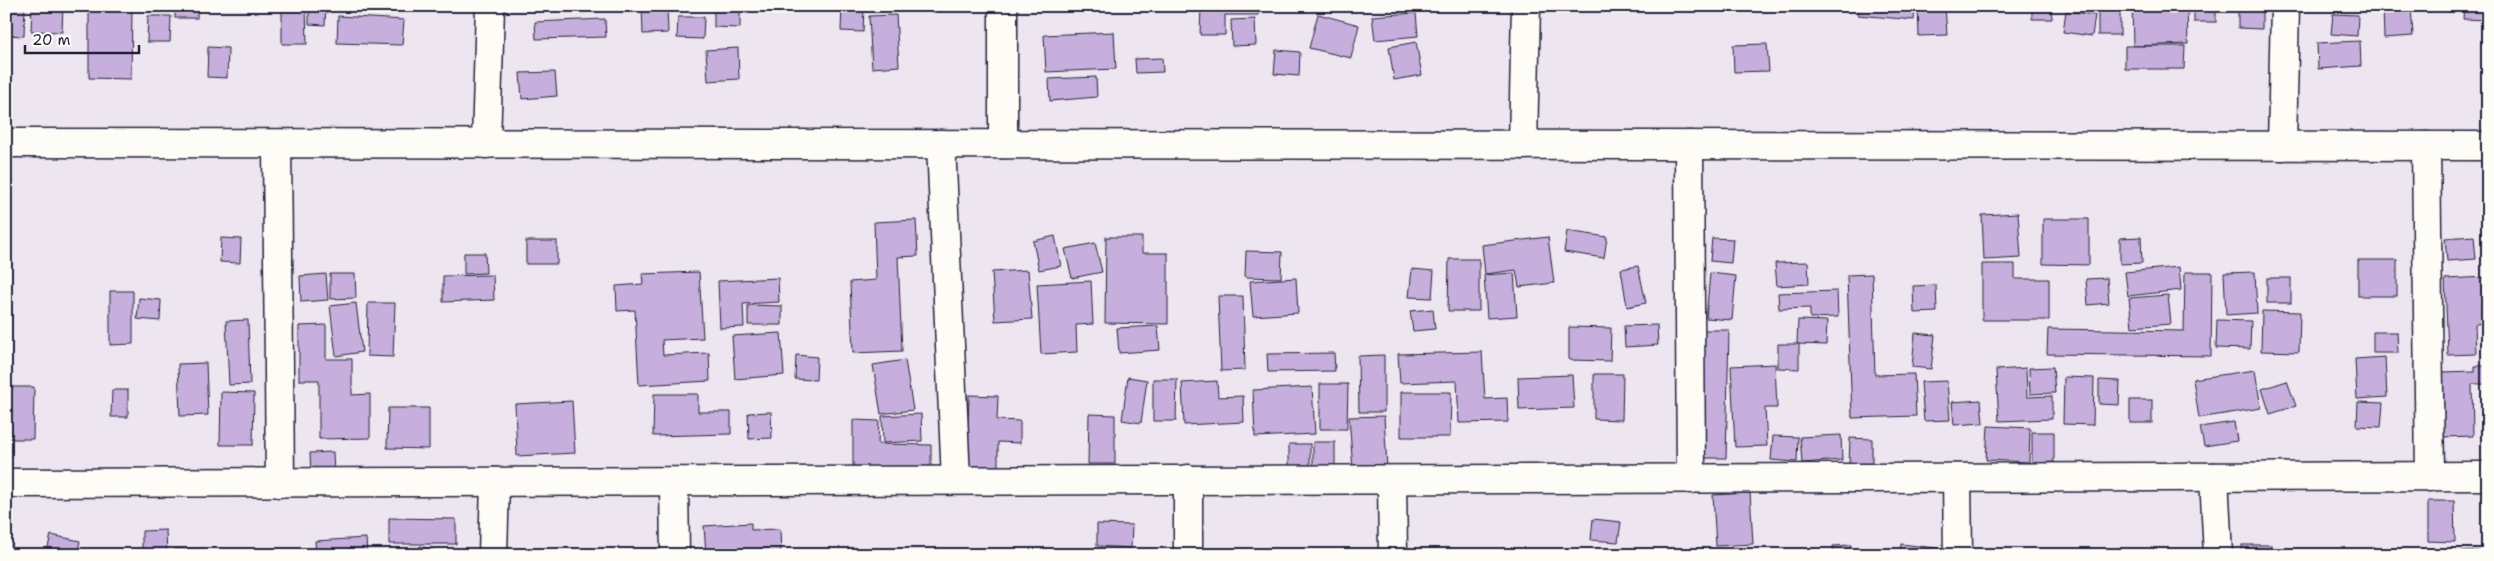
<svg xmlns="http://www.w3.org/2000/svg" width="2494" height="561" font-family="'Shantell Sans',sans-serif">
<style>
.building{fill:#c7afdd;stroke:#22223b}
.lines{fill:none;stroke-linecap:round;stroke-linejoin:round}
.minor-casing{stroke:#22223b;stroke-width:31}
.minor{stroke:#fdfcf7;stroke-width:28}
</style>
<rect width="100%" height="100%" fill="#ede5ef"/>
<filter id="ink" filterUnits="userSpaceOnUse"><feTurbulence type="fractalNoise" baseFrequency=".02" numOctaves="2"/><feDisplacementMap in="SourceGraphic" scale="10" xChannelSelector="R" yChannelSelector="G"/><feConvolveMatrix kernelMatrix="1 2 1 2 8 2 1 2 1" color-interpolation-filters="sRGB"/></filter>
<g filter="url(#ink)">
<g class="building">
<path d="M6,6h19l-1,30 -18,-1z"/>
<path d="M32,6h31l-1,26 -31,-1z"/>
<path d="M89,6h43l-1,73 -42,-1z"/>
<rect x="175" y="6" width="22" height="12"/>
<path d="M282,6h24l1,38h-25z"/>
<path d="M309,6h17l-1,19 -16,-1z"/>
<path d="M642,6h25l1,27 -25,1z"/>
<path d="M714,6h26v22l-26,-1z"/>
<path d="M842,6h22l-1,26 -22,-1z"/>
<path d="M1201,6h57v9h-33v20h-25z"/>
<rect x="1322" y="6" width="25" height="4"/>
<path d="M1859,6h56l-1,14 -56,-5z"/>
<path d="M1918,6h27l2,29 -28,1z"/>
<path d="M1955,6h29v4l-29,-1z"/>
<path d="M2032,6h19l1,13h-20z"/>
<rect x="2098" y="6" width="22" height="29"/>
<path d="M2132,6h55l1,38 -55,2z"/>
<rect x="2194" y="6" width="22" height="16"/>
<path d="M2238,6h24v23l-24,-1z"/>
<path d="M2464,6h24v14l-25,-1z"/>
<path d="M2411,7l2,29 -29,2 -1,-30z"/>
<path d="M2066,11l29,4 -3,21 -29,-4z"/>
<path d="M1416,13l2,23 -43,4 -3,-24z"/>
<path d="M1318,14l41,11 -8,33 -42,-10z"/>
<path d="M2333,14l25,1 -1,21 -26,-2z"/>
<path d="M896,15l3,51 -27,2 -3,-52z"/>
<path d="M148,16h23l-1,26h-23z"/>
<path d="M338,16l66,4 -2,25 -65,-2z"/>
<path d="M678,17h26l-1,22 -26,-1z"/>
<path d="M605,19l1,18 -70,2 -1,-17z"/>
<path d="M1255,19l1,26 -24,1 -1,-26z"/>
<path d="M1114,32l2,37 -70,3 -2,-37z"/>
<path d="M2360,41l1,25 -43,3 -1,-26z"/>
<path d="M1416,42l6,33 -28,5 -5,-33z"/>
<path d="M1767,44l2,27 -35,1 -1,-27z"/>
<path d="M2125,46h60l-1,23h-59z"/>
<path d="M208,47l20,1 -1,30 -20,-1z"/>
<path d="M738,48l1,31 -31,2 -2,-31z"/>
<path d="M1276,50l24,2 -1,24 -25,-2z"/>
<path d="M1162,58l1,14 -27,1 -1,-14z"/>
<path d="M555,72l2,24 -35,3 -2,-26z"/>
<path d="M1096,77l1,20 -47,4 -1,-22z"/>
<path d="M2018,213l3,45 -37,2 -2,-45z"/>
<path d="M2043,219h46v46l-46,-1z"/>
<path d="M916,220l2,36 -20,1 4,94 -49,2 -3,-71 26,-2 -2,-58z"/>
<path d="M1567,231l40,6 -3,21 -40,-6z"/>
<path d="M1055,236l6,30 -22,4 -6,-29z"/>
<path d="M2474,236l2,23 -29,2 -2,-23z"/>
<path d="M1106,237h36v16h26v71l-63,-1z"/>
<path d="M1548,237l6,46 -35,4 -3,-17 -31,4 -3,-29z"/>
<path d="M2141,237l1,26 -22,1v-26z"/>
<path d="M221,238l20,1 -1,24 -20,-1z"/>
<path d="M1712,238l21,1 -2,24 -21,-2z"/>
<rect x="526" y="241" width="31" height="23"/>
<path d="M1095,243l7,29 -30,6 -7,-29z"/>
<path d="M1246,251l36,1 -1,26 -36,-1z"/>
<path d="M464,253h21l1,20 -22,1z"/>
<path d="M1449,259h30v52h-31z"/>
<rect x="2358" y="260" width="39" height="36"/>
<path d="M1808,262l1,22 -32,2 -2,-23z"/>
<path d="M1982,264h33v15h34v41h-67z"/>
<path d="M1638,266l8,37 -19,4 -6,-38z"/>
<path d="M2179,267l2,23 -53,6 -3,-24z"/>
<path d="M1412,269l22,2 -2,27 -23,-1z"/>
<path d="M1028,270l4,49 -37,2 -3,-49z"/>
<path d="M699,272l4,66 -41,2 1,15 46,-2 1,28 -71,4 -4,-75 -18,1 -1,-25 27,-2 -1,-10z"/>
<path d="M2185,272h27l-1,84 -164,-2 1,-25 136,2z"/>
<path d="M2255,272l2,41 -31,2 -2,-42z"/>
<path d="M1514,273l3,43 -30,2 -3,-43z"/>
<path d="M1710,273l26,3 -4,44 -26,-2z"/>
<path d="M326,274l2,26 -27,2 -1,-26z"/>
<path d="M330,274h25l1,24 -26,1z"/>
<path d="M1872,274l3,101 39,-1 2,42 -64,2 -5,-143z"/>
<path d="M493,275l1,25 -51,2v-26z"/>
<path d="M2488,277v46l-13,1 1,30 -28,1 -3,-76z"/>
<path d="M778,278l1,24 -36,2 1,23 -24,1 -2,-47z"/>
<path d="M1296,278l2,35 -45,3 -3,-35z"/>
<path d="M2107,278l2,25 -21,2 -2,-26z"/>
<rect x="2267" y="278" width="24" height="25"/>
<path d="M1091,281l2,43 -17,1 1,27 -36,2 -4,-70z"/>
<path d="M1936,285l1,27 -23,1 -1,-27z"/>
<path d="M110,291h23v53l-23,1z"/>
<path d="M1837,291l1,26 -28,1v-10l-31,1 -1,-16z"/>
<path d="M2168,295l3,29 -39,3 -3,-29z"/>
<path d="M1218,296h25l2,74 -24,1z"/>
<path d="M139,298l22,2 -1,21 -23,-2z"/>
<path d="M356,303l6,49 -26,4 -6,-50z"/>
<path d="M368,303h27l-2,54 -26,-1z"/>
<path d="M748,305l34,1v19h-34z"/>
<path d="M1433,309l2,20 -22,2 -3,-20z"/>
<path d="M2262,311l38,1 -1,40 -38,-1z"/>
<path d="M248,320l2,64 -21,1 -3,-64z"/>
<path d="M1798,320l29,1 -1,24 -29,-1z"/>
<path d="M2217,320l34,1 -1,28 -34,-1z"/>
<path d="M326,325v34h26v36l18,-1v44l-51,1v-59h-20v-54z"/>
<path d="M1657,325l1,20 -33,2 -1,-21z"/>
<path d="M1158,326l2,24 -41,3 -2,-25z"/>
<path d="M1569,327l42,1 -1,33 -41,-1z"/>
<path d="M1701,330h28l-3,128h-28z"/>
<path d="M2373,332h24l1,21h-25z"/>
<path d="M781,333l3,42 -49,4 -3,-43z"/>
<path d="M1915,333l20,2 -4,34 -19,-2z"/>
<path d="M1778,344h21v25l-21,-1z"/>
<path d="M1482,352l3,47 22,-1 1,24 -49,1 -2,-42 -57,2 -2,-29z"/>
<path d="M1334,353l1,18 -67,1 -1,-18z"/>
<path d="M796,355l21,2 -1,23 -21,-1z"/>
<path d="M1384,355v57h-25l-1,-56z"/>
<path d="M2385,357l2,40 -30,2 -2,-40z"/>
<path d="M905,360l8,50 -32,4 -8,-49z"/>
<path d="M206,363l2,52 -28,1 -2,-52z"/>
<path d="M1775,364l2,44h-12l2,38 -32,1 -4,-81z"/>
<path d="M2475,366h13v18h-16l1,52 -29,1 -2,-65 33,-1z"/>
<path d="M2053,367l2,26 -25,1 -1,-26z"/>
<path d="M2026,368l1,29 25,-1v23l-53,2 -3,-51z"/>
<path d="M2255,370l6,38 -62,10 -6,-39z"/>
<path d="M1594,374h29l-1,46 -28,-1z"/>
<path d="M1572,375l2,33 -55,2 -1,-33z"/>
<path d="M1128,377l19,3 -6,43 -19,-3z"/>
<path d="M2064,377l30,1 -1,47 -30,-1z"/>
<path d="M1153,379h24l-1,42h-23z"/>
<path d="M2099,380l21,1 -1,24 -20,-1z"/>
<path d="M1217,381l1,16 25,-1 1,26 -60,3 -2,-42z"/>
<path d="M1947,381l3,39 -26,1 -3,-39z"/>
<path d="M2287,381l9,25 -26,8 -8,-25z"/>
<path d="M1320,384h28l-1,45h-27z"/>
<path d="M7,387h27l-1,52h-26z"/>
<path d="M1312,387l3,47 -60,3 -2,-47z"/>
<path d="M112,390h16v27h-17z"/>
<path d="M221,392l33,1 -1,52h-33z"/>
<path d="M1401,392h50l-1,45h-49z"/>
<path d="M654,394h44v18h33v22l-78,2z"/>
<path d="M969,395l29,1 -1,24 23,1v22l-22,-1v25l-31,-1z"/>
<path d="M1981,400l2,23 -29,2 -2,-23z"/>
<rect x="2130" y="400" width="22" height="23"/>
<path d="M572,401l3,52 -58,3 -2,-52z"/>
<path d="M2358,402l25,1 -2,24 -24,-1z"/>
<path d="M388,408h41v41l-42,-1z"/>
<path d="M771,412l1,26 -23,1 -1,-26z"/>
<path d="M921,414l1,27 -39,2 -1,-27z"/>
<path d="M1089,414l26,1v49h-27z"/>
<path d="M1384,416l3,51 -34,3 -4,-53z"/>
<path d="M853,420l26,1 -1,23 53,1v23l-78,-2z"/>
<path d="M2234,422l3,19 -33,5 -4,-19z"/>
<path d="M1988,426l42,2 -1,34 -43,-2z"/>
<path d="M2032,432h22v30l-22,1z"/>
<path d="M1841,435l1,25 -40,3 -2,-26z"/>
<path d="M1773,436l25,1 -1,25 -26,-2z"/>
<path d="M1850,438l22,1v27l-23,-1z"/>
<path d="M1313,442h22v29l-22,-1z"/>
<rect x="1289" y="444" width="21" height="25"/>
<path d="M333,452l1,22 -23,1 -1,-22z"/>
<path d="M1750,493l3,51 -37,2 -3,-51z"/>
<path d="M2428,501h26l1,41 -27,-1z"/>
<path d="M389,518l67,1v25h-67z"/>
<path d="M1593,519l28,3 -3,20 -27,-2z"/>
<path d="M751,523v7l29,-1 1,26h-75l-2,-29z"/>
<path d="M1097,524l35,1 -1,23 -34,-2z"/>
<path d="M166,530l1,25h-25v-24z"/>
<path d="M51,535l29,6 -3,14h-31z"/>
<path d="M6,538h5l-1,17h-4z"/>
<path d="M366,538l1,17h-51l-1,-14z"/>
<path d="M1901,544l52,6 -1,5h-52z"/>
<path d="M1851,545v10h-17l-1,-9z"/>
<rect x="2242" y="545" width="29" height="10"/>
<path d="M420,546l29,9h-31z"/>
<rect x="175" y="549" width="28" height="6"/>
<path d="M1863,549l20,3 -1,3h-20z"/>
<rect x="2089" y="550" width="33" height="5"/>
<path d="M2366,550l22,3v2h-22z"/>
<path d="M864,551v4h-60z"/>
<path d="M2478,551v4h-27v-3z"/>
<rect x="253" y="552" width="36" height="3"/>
<path d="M935,552l52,1v2h-52z"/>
<rect x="1716" y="552" width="31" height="3"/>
</g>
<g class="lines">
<defs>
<g id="minor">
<path d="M6,143l2482,3"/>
<path d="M277,144l3,339"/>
<path d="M486,144l4,-138"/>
<path d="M941,144l15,336"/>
<path d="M1003,144v-138"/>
<path d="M1523,145l3,-139"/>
<path d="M1689,145l2,334"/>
<path d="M2282,146l3,-140"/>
<path d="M2426,146l4,331"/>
<path d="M2214,477l4,78"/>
<path d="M1957,478l1,77"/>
<path d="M1392,480l1,75"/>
<path d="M6,483c827,-2 1655,-4 2482,-7"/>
<path d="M674,483l1,72"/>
<path d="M493,555l2,-73"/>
<path d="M1188,555v-76"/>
</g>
</defs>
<use href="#minor" class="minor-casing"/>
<use href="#minor" class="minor"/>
</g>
</g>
<rect width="2494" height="561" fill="none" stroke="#fdfcf7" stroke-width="25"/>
<rect x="12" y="12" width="2469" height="536" fill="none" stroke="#22223b" stroke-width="2" filter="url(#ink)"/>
<path d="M25 45v8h114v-8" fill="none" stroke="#22223b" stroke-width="2.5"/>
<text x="32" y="45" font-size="15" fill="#22223b" stroke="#fdfcf7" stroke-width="4" paint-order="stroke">20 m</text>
</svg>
